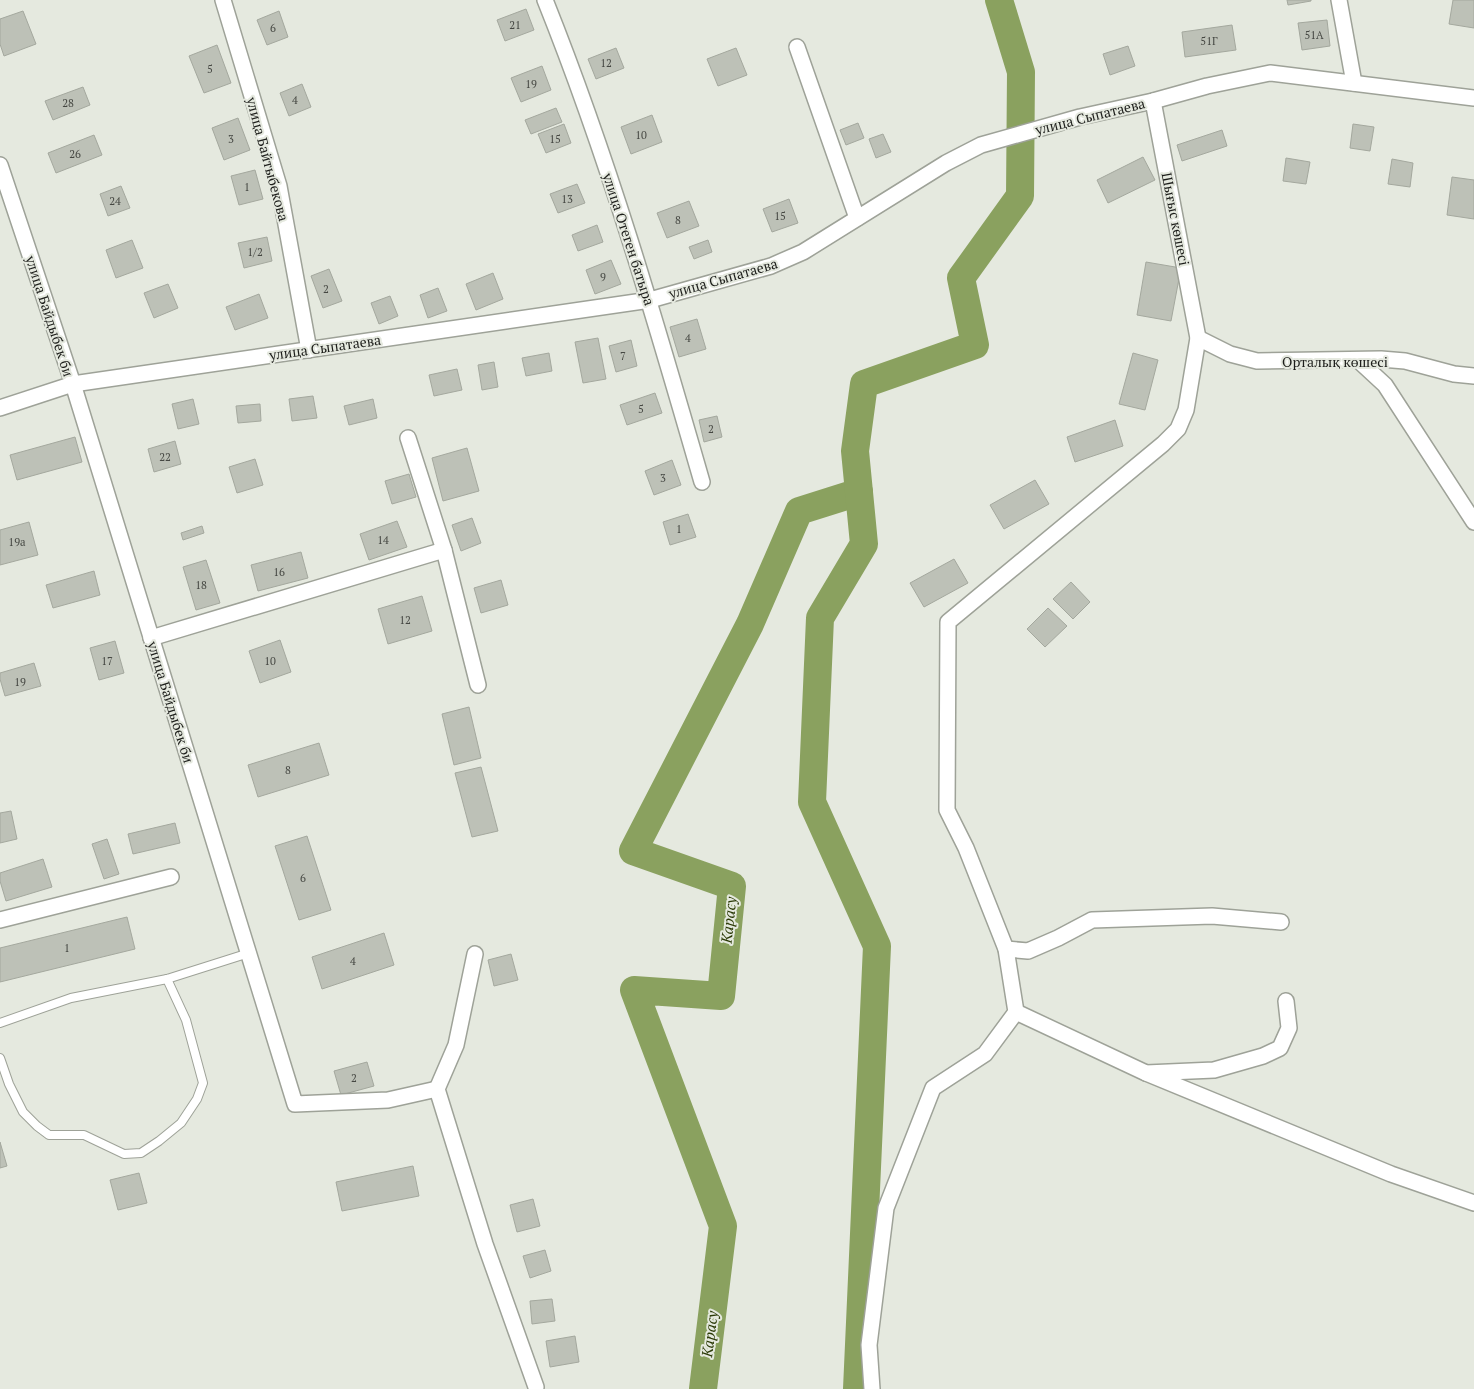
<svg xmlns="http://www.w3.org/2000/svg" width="1474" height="1389" font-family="'PT Serif',serif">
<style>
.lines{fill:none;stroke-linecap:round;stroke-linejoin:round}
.river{stroke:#8aa15f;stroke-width:28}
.building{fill:#bdc1b7;stroke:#a4a89e}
.service-casing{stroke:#9ea298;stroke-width:10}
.minor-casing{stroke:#9ea298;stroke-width:18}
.service{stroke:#fff;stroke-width:8}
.minor{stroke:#fff;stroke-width:15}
.labels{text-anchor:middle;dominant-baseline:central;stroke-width:4;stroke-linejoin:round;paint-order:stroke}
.number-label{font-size:11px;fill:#454742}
.street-label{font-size:14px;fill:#1d1e1b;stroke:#e5e9df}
.water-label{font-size:15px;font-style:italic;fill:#2b3a07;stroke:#e5e9df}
</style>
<rect width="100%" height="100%" fill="#e5e9df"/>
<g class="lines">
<g class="river">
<path d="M703,1389l20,-163 -89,-236 87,6 11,-110 -99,-35 117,-227 49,-113 60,-19"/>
<path d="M857,1389l20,-443 -65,-144 8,-184 44,-74 -9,-93 9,-67 111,-39 -14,-67 59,-82 1,-124 -22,-72"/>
</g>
</g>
<g class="building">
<path d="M1287,0h24v1l-23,4z"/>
<path d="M1453,0h21v28l-25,-4z"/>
<path d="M526,9l8,21 -29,11 -8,-21z"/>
<path d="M23,11l13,33 -32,12 -4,-12v-25z"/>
<path d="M279,11l9,26 -21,8 -10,-25z"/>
<path d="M1327,20l3,26 -28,4 -4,-27z"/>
<path d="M1232,25l4,25 -51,7 -3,-25z"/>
<path d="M217,45l14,38 -27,10 -15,-37z"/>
<path d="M1128,46l7,20 -25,9 -7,-21z"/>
<path d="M616,48l8,20 -28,11 -8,-20z"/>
<path d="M736,48l11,27 -29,11 -11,-27z"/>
<path d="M542,66l9,24 -30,12 -10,-24z"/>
<path d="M302,84l9,23 -22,9 -9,-23z"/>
<path d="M83,87l7,18 -37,15 -8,-19z"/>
<path d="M556,108l6,14 -31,12 -6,-14z"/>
<path d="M652,115l10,27 -31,12 -10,-27z"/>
<path d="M238,118l12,32 -26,10 -12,-32z"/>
<path d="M858,123l6,15 -18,7 -6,-15z"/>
<path d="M564,124l7,19 -25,10 -8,-19z"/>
<path d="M1353,124l21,3 -4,24 -20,-3z"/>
<path d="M1222,130l5,16 -45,15 -5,-16z"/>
<path d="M883,134l8,18 -15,6 -7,-19z"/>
<path d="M94,135l8,20 -46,18 -8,-20z"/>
<path d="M1143,157l12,23 -47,23 -11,-23z"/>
<path d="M1286,158l24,4 -4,22 -23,-3z"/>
<path d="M1392,159l21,4 -3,24 -22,-3z"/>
<path d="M255,170l8,29 -24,6 -8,-29z"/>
<path d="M1452,177l22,3v39l-27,-4z"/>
<path d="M577,184l8,19 -27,10 -8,-19z"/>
<path d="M121,186l9,22 -22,8 -8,-22z"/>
<path d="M789,199l9,24 -26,9 -9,-23z"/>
<path d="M689,201l10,25 -32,12 -10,-25z"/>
<path d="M597,225l6,17 -25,9 -6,-16z"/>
<path d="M267,237l5,24 -28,7 -6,-25z"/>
<path d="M132,240l11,28 -27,10 -10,-28z"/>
<path d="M708,240l4,12 -18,7 -5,-12z"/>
<path d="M611,260l10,24 -26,10 -9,-24z"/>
<path d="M1146,262l35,6 -10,53 -34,-6z"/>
<path d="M329,269l13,32 -19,7 -12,-32z"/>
<path d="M493,273l10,26 -27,11 -10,-26z"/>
<path d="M168,284l10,24 -24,10 -10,-25z"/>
<path d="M438,288l9,23 -19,7 -8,-23z"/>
<path d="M259,294l9,24 -33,12 -9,-23z"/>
<path d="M390,296l8,20 -19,8 -8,-21z"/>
<path d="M697,319l9,30 -27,8 -9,-30z"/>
<path d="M598,338l8,41 -23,4 -8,-41z"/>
<path d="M631,340l6,26 -21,6 -7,-26z"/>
<path d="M549,353l3,18 -26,5 -4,-18z"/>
<path d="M1133,353l25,7 -13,50 -26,-6z"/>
<path d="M494,362l4,25 -16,3 -4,-25z"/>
<path d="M457,369l5,21 -28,6 -5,-21z"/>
<path d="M655,393l7,20 -35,12 -7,-20z"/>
<path d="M313,396l4,22 -25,3 -3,-22z"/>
<path d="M193,399l6,25 -21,5 -6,-25z"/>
<path d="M373,399l4,19 -28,7 -5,-19z"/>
<path d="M260,404l1,17 -23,2 -2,-17z"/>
<path d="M717,416l5,21 -18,5 -5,-22z"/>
<path d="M1115,420l8,26 -48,16 -8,-25z"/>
<path d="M75,437l7,25 -65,18 -7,-25z"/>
<path d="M175,441l6,23 -27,8 -6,-23z"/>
<path d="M467,448l12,43 -36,10 -11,-43z"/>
<path d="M255,459l8,26 -26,8 -8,-26z"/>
<path d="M672,460l9,25 -27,10 -9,-24z"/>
<path d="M409,474l7,23 -24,7 -7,-23z"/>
<path d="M1035,480l14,24 -45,25 -14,-24z"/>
<path d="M688,514l8,23 -26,8 -7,-23z"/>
<path d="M472,518l9,25 -20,8 -9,-26z"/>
<path d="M397,521l10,26 -38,13 -9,-26z"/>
<path d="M29,522l9,33 -38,10v-35z"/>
<path d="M202,526l2,7 -21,7 -2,-7z"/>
<path d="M301,552l7,26 -50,13 -7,-26z"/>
<path d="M954,559l14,24 -44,24 -14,-24z"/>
<path d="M206,560l14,43 -24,7 -13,-43z"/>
<path d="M94,571l6,24 -47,13 -7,-23z"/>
<path d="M501,580l7,25 -27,8 -7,-25z"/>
<path d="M1071,582l19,20 -17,17 -20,-20z"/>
<path d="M422,596l10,35 -44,13 -10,-35z"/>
<path d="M1048,608l19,18 -22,21 -18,-18z"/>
<path d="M280,640l11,32 -31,11 -11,-32z"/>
<path d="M115,641l9,32 -25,7 -9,-32z"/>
<path d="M34,663l7,23 -36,10 -5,-17v-6z"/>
<path d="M469,707l12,51 -27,7 -12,-51z"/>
<path d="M319,743l10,32 -71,22 -10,-32z"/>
<path d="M481,767l17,64 -26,6 -17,-64z"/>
<path d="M11,811l6,28 -17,4v-30z"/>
<path d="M175,823l5,20 -47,11 -5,-20z"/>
<path d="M307,836l24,74 -32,10 -24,-74z"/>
<path d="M107,839l12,35 -15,5 -12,-35z"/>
<path d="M43,859l9,28 -46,14 -6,-20v-8z"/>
<path d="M127,917l8,32 -135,33v-34z"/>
<path d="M384,933l10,32 -72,24 -10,-32z"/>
<path d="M511,954l7,26 -24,6 -6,-26z"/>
<path d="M367,1062l7,24 -33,9 -7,-24z"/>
<path d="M0,1142l7,24 -7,2z"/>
<path d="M413,1166l6,30 -77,15 -6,-29z"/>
<path d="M139,1173l8,30 -29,7 -8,-30z"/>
<path d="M533,1199l7,27 -23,6 -7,-27z"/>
<path d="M545,1250l6,21 -21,7 -7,-22z"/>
<path d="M552,1299l3,22 -23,3 -2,-23z"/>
<path d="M575,1336l4,26 -29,5 -4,-26z"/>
</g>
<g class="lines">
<defs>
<g id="service">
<path d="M0,1023l71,-25 96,-19 82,-26"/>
<path d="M0,1058l9,26 14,28 14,14 12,9h35l40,19 17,-1 18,-12 22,-18 16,-24 6,-16 -17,-63 -19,-41"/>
</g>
<g id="minor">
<path d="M223,0l56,186 30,164"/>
<path d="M545,0c63,157 110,319 157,482"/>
<path d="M1339,0l15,83"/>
<path d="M797,47l60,171"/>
<path d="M0,165l73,219 222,720 93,-4 49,-11"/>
<path d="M1198,338l32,16 27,7 124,-2 24,2 49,13 20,2"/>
<path d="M1358,360l27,25 89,137"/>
<path d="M0,408l73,-24 577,-84 121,-34 32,-14 143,-89 35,-18 99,-28 73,-16 54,-15 63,-13 204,25"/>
<path d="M408,438l36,112 34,135"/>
<path d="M151,638l293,-88"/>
<path d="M0,920l171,-43"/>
<path d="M1006,949l22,2 30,-13 34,-18 120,-4 69,6"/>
<path d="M475,954l-19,91 -19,44 48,155 51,143"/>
<path d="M1016,1012l130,61 68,-3 49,-14 17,-8 9,-20 -3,-27"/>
<path d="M1146,1073l245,101 83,29"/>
<path d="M872,1389l-3,-44 17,-137 47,-120 52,-34 31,-42 -10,-63 -40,-101 -19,-38 1,-188 215,-178 15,-15 8,-19 12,-72 -45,-237"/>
</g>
</defs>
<use href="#service" class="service-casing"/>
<use href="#minor" class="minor-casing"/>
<use href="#service" class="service"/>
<use href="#minor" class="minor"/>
</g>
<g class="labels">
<g class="number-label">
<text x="515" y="25">21</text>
<text x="273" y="28">6</text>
<text x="1314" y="35">51А</text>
<text x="1209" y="41">51Г</text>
<text x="606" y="63">12</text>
<text x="210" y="69">5</text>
<text x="531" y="84">19</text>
<text x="295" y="100">4</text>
<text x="68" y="103">28</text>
<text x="641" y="135">10</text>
<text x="231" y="139">3</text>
<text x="555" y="139">15</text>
<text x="75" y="154">26</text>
<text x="247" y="187">1</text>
<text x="567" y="199">13</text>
<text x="115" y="201">24</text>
<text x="780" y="216">15</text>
<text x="678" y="220">8</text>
<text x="255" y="252">1/2</text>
<text x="603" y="277">9</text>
<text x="326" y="289">2</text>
<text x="688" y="338">4</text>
<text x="623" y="356">7</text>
<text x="641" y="409">5</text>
<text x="711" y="429">2</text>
<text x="165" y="457">22</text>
<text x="663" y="478">3</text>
<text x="679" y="529">1</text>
<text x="383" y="540">14</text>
<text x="17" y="542">19а</text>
<text x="279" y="572">16</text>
<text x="201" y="585">18</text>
<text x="405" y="620">12</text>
<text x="107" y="661">17</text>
<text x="270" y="661">10</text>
<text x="20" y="682">19</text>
<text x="288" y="770">8</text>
<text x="303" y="878">6</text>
<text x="67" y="948">1</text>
<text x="353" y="961">4</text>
<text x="354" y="1078">2</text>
</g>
<g class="street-label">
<text transform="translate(1090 116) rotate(-14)">улица Сыпатаева</text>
<text transform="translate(268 159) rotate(75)">улица Байтыбекова</text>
<text transform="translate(1176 219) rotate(79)">Шығыс көшесі</text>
<text transform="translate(629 239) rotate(72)">улица Отеген батыра</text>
<text transform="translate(723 278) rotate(-16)">улица Сыпатаева</text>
<text transform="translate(50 316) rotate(72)">улица Байдыбек би</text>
<text transform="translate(325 347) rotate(-8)">улица Сыпатаева</text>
<text x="1335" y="361">Орталық көшесі</text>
<text transform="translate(171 702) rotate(73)">улица Байдыбек би</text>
</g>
<g class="water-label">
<text transform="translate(728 920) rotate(-84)">Карасу</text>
<text transform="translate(709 1334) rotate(-83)">Карасу</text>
</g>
</g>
</svg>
